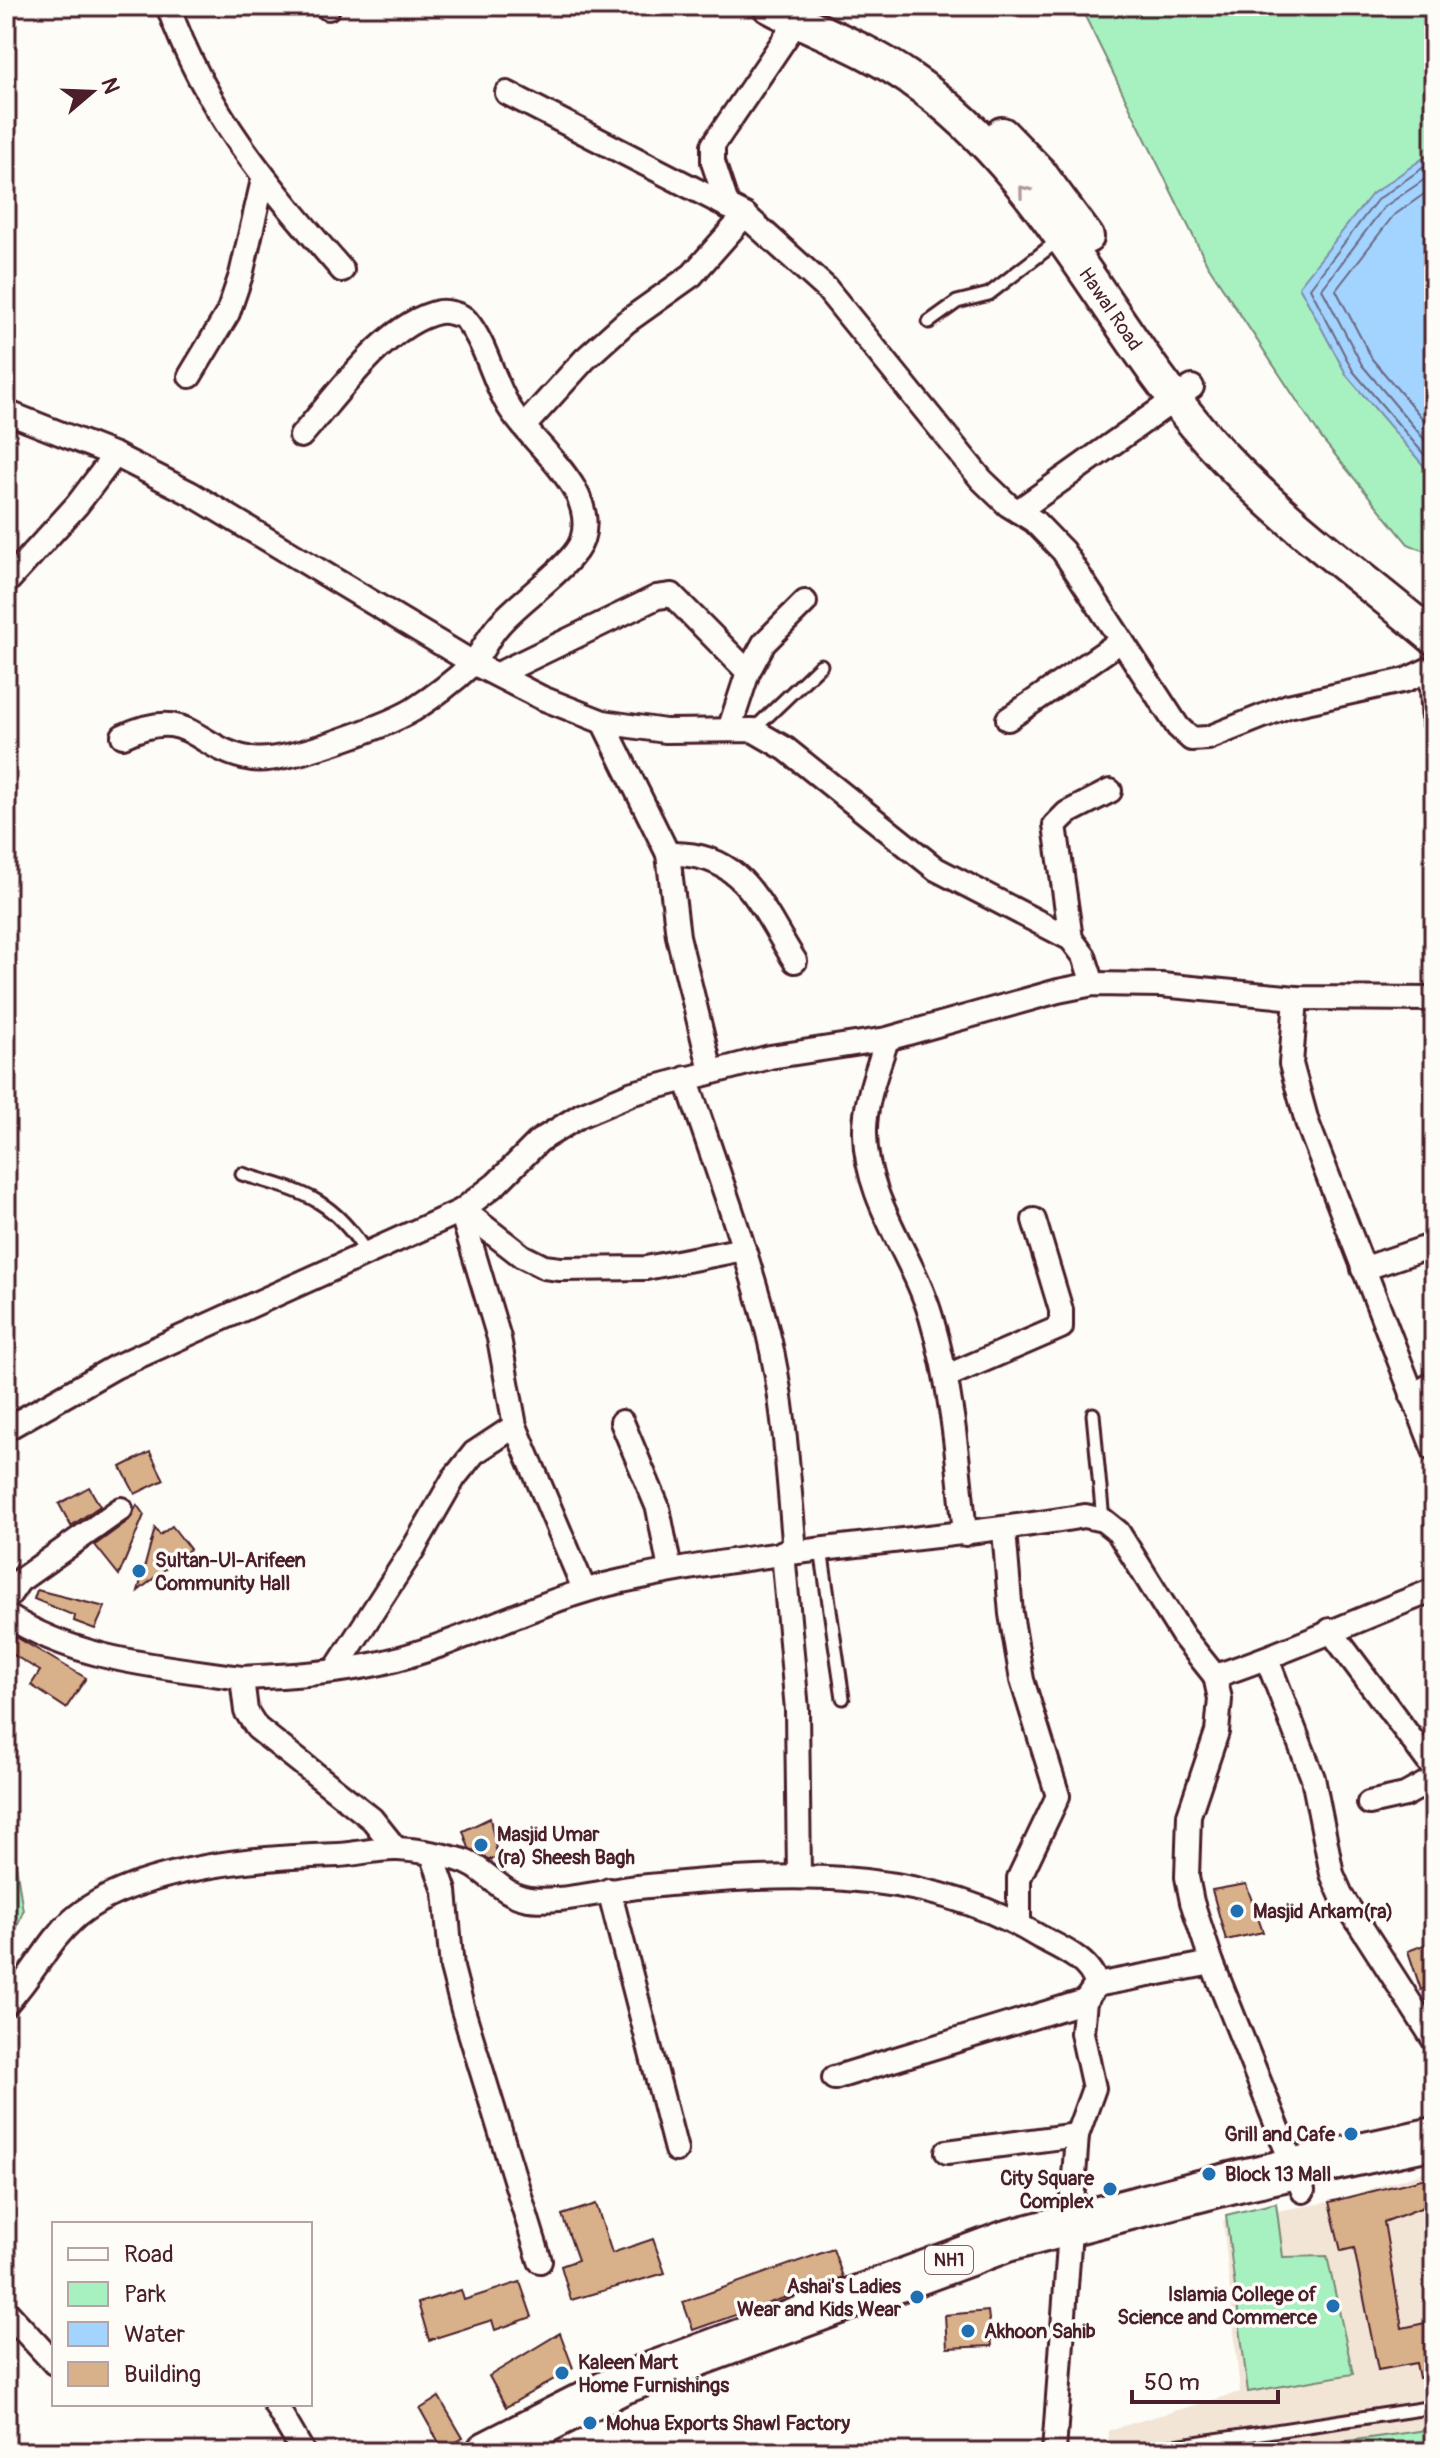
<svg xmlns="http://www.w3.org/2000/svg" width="1440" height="2458" font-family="Pangolin,sans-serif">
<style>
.built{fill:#f2e5d6}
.green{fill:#a7f1c0;stroke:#788876;stroke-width:2}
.water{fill:#a2d4ff;stroke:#7f8caa;stroke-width:2}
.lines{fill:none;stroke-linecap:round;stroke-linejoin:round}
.shore{stroke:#6d6780;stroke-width:2}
.building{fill:#d8b089;stroke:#4a1f2b;stroke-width:2}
.lane-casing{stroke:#4a1f2b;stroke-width:17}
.street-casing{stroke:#4a1f2b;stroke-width:28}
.secondary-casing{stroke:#4a1f2b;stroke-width:38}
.highway-casing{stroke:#4a1f2b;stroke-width:46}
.lane{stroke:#fdfcf7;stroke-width:11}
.street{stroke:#fdfcf7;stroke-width:22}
.secondary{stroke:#fdfcf7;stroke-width:32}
.highway{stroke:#fdfcf7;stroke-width:40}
.oneway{stroke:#ac999b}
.poi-dot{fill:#1f6fb2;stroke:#fdfcf7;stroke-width:3}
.labels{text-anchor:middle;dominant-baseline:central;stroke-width:7;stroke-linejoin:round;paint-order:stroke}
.shield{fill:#fdfcf7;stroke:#806168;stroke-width:2}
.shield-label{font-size:18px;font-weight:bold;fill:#4a1f2b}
.street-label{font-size:20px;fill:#4a1f2b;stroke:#fdfcf7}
.poi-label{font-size:20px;font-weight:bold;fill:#4a1f2b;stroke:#fdfcf7;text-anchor:start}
</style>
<rect width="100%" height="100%" fill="#fdfcf7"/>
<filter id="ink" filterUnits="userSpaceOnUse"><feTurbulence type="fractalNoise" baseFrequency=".0125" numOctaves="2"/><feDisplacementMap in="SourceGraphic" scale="16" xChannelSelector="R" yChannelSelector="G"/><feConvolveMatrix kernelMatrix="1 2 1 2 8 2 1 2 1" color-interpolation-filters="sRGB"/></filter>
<g filter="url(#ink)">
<path class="built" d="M1434,2169v283h-326l1,-22 131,-38 -17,-172 106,-18z"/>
<g class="green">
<path d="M1080,6h354v549l-26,-11 -86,-105 -115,-175z"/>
<path d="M6,1799l17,112 -17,46z"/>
<path d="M1276,2203l7,54 44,-1 26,118 -105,18 -22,-177z"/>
<path d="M1434,2429v23h-165z"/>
</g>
<path class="water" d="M1434,140v338l-87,-102 -48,-90 73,-92 60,-42z"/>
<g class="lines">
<g class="shore">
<path d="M1434,160l-57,40 -67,88 43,83 81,95"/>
<path d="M1434,173l-50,34 -62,82 40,76 72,86"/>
<path d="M1434,187l-41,29 -57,74 36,69 62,73"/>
</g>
</g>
<g class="building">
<path d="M150,1452l14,28 -29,14 -14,-27z"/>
<path d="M89,1487l11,19 -29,20 -12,-22z"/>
<path d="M137,1505l7,10 -25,60 -24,-30 34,-25z"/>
<path d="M172,1526l18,23 -52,42 17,-63 5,7z"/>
<path d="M37,1590l68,17 -10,22 -21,-8 1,-5 -41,-17z"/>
<path d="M16,1637l70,41 -20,30 -35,-23 9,-14 -33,-20z"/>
<path d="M490,1818l8,41h-10l-19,-11 -6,-17z"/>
<path d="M1246,1884l17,48 -37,8 -14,-50z"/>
<path d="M1434,1941v43l-13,6 -13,-39z"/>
<path d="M1434,2176v27l-50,19 18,106 32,-7v54l-15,3 -3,-15 -38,7 -24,-122 -13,3 -12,-49z"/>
<path d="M596,2204l16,49 41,-14 12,34 -94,27 -10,-34 17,-6 -16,-45z"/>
<path d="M833,2249l10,28 -150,53 -10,-28z"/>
<path d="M520,2282l12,35 -37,13 -3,-10 -63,20 -11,-37 43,-13 3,10z"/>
<path d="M988,2311l4,35 -45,2 -2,-33z"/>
<path d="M560,2333l13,35 -67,39 -17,-31z"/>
<path d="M439,2397l24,41 -20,12 -23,-41z"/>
</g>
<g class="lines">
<defs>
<g id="lane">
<path d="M929,322l28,-20 32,-8 71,-55"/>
<path d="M753,730l68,-65"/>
<path d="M242,1174c60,18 90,23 125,80"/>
<path d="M1093,1414l10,106"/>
<path d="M821,1549l22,149"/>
<path d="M1135,2452l299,-45"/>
</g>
<g id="street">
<path d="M168,6c38,107 101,180 174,264"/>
<path d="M328,8v-2"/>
<path d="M507,93l238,122 81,73 155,191 27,26 26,16 29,30 115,176 13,12 17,-1 80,-32 118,-26 28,-13"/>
<path d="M728,207l-15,-45v-17l84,-124"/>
<path d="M190,376l38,-63 13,-38 22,-95"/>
<path d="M6,412l109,43 75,38 283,170 69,35 61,24 62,9 88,-1 33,19 150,120 135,70 13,17 9,28"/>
<path d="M525,425l60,-66 41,-37 66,-47 53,-60"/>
<path d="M1018,511l174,-124"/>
<path d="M6,583l71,-78 38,-50"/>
<path d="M1431,670l3,53"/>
<path d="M498,674l159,-77 15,-2 76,77"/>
<path d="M1008,719l113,-78"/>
<path d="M603,722l65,132 10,82 33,135"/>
<path d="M729,730l19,-58 16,-29 41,-41"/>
<path d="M123,736c68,-32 70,13 129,23 32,5 132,-32 161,-49 20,-13 40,-28 57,-44 12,-12 17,-28 28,-40 19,-24 76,-61 84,-86 17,-51 -52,-97 -73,-133 -17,-28 -22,-62 -43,-87 -5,-6 -20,-9 -27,-8 -53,11 -103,85 -138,124"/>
<path d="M668,854c76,-3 91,51 127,107"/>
<path d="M1071,939l-16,-114 12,-12 43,-22"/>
<path d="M1296,998l-5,66 16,58 127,328"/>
<path d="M887,1039c-9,30 -23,63 -22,95 1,67 48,121 66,183 21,71 27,144 34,217"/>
<path d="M686,1078c28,84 60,168 82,255 17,70 20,145 27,218"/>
<path d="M463,1210l59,46 22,11 16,2 86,-1 98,-19"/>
<path d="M461,1211l38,127 16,88 69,163"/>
<path d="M1363,1269l71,-24"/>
<path d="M947,1376l114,-49v-17l-27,-90"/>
<path d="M1412,1396l22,-13"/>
<path d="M622,1422l36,86 12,62"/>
<path d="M6,1429l109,-62 346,-156 35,-27 43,-43 42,-26 52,-22 137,-36 117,-18 171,-48 35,-7 68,1 135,13 138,1"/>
<path d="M1004,1530l7,84 11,66 36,116 -39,82v46"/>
<path d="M783,1552l14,158 2,166"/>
<path d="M6,1600l13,-19 102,-72"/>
<path d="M6,1615c72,46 153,51 236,63l4,33 11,17 115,91 24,30"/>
<path d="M1330,1630l104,139"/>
<path d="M1267,1659l46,119 19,96 10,23 92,143"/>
<path d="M335,1670l77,-119 42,-73 20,-25 41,-27"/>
<path d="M1215,1676l5,23 -3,33 -28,83 -2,62 5,25 20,61 91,228"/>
<path d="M242,1678c46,-2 94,-5 139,-15 83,-19 157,-64 241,-82 153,-34 309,-39 463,-65l18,4 15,12 65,104 32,40c74,-24 146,-58 219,-86"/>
<path d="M1369,1803l36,-8 29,-16"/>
<path d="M432,1854l13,37 7,77 11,42 77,251"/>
<path d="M609,1890l67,260"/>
<path d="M1096,1985l116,-22"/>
<path d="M6,2004c48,-53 47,-88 124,-117 64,-24 140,-30 208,-32 20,-1 40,-7 60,-6 19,1 41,5 59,10 27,6 42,34 67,39 30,7 83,-8 114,-11 135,-13 279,-25 400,49 20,11 54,24 58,49l-11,16 -3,32 12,55 -17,47 -23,317"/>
<path d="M834,2078l251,-77"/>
<path d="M947,2152l130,-17"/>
<path d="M6,2311l48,52"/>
<path d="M275,2404l28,48"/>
</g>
<g id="secondary">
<path id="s1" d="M769,6c46,25 97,42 140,72 132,89 198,248 301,364 66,74 148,132 224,196"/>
<path d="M1002,134l37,38 48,65"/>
</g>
<path id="highway" d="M487,2452l134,-68 386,-143 235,-61 192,-42"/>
</defs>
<use href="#lane" class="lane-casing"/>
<use href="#street" class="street-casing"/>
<use href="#secondary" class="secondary-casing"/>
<use href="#highway" class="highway-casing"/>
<use href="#lane" class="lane"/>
<use href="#street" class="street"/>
<use href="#secondary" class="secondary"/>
<use href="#highway" class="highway"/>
</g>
<defs><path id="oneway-chevron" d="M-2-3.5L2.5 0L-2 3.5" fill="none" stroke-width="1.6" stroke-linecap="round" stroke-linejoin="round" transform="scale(2)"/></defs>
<use class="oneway" href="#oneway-chevron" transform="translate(1024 191) rotate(-129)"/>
</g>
<g class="poi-dot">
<circle cx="139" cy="1571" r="8"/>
<circle cx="481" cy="1845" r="8"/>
<circle cx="1237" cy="1911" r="8"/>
<circle cx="1351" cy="2134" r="8"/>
<circle cx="1209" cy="2174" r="8"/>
<circle cx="1110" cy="2189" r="8"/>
<circle cx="917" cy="2297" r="8"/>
<circle cx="1333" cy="2306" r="8"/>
<circle cx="968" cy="2331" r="8"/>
<circle cx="562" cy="2373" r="8"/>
<circle cx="590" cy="2423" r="8"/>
</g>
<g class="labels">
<rect class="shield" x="925" y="2246" width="48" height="28" rx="6"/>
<g class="shield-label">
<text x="949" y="2260">NH1</text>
</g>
<g class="street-label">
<text stroke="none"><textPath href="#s1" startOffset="466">Hawal Road</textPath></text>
</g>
<g class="poi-label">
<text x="155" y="1560">Sultan-Ul-Arifeen<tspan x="155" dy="23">Community Hall</tspan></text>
<text x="497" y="1834">Masjid Umar<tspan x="497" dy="23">(ra) Sheesh Bagh</tspan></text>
<text x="1253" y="1911">Masjid Arkam(ra)</text>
<text x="1335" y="2134" text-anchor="end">Grill and Cafe</text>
<text x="1225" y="2174">Block 13 Mall</text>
<text x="1094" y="2178" text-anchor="end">City Square<tspan x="1094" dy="23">Complex</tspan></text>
<text x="901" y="2286" text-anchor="end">Ashai's Ladies<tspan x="901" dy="23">Wear and Kids Wear</tspan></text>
<text x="1317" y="2294" text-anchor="end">Islamia College of<tspan x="1317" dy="23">Science and Commerce</tspan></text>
<text x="984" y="2331">Akhoon Sahib</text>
<text x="578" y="2362">Kaleen Mart<tspan x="578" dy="23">Home Furnishings</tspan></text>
<text x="606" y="2423">Mohua Exports Shawl Factory</text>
</g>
</g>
<rect width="1440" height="2458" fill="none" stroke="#fdfcf7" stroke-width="32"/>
<rect x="16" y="16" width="1408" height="2426" fill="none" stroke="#4a1f2b" stroke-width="3" filter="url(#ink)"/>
<rect x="52" y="2222" width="260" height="184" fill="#fdfcf7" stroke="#b5a4a5" stroke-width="2"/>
<rect x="68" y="2248" width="40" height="12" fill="#fdfcf7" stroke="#b5a4a5" stroke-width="2"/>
<text x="124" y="2262" font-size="24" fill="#4a1f2b">Road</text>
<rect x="68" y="2282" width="40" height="24" fill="#a7f1c0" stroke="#b5a4a5" stroke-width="2"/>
<text x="124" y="2302" font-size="24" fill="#4a1f2b">Park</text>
<rect x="68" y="2322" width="40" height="24" fill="#a2d4ff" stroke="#b5a4a5" stroke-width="2"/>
<text x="124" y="2342" font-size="24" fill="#4a1f2b">Water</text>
<rect x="68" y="2362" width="40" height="24" fill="#d8b089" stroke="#b5a4a5" stroke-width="2"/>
<text x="124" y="2382" font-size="24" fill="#4a1f2b">Building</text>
<g transform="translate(92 92) rotate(71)" stroke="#fdfcf7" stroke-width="6" paint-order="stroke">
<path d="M0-6L14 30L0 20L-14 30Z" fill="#4a1f2b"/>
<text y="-12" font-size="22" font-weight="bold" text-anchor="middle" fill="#4a1f2b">N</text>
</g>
<path d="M1132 2390v12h146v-12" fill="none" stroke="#4a1f2b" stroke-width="4"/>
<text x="1144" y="2390" font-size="24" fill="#4a1f2b" stroke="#fdfcf7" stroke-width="6" paint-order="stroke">50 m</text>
</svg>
